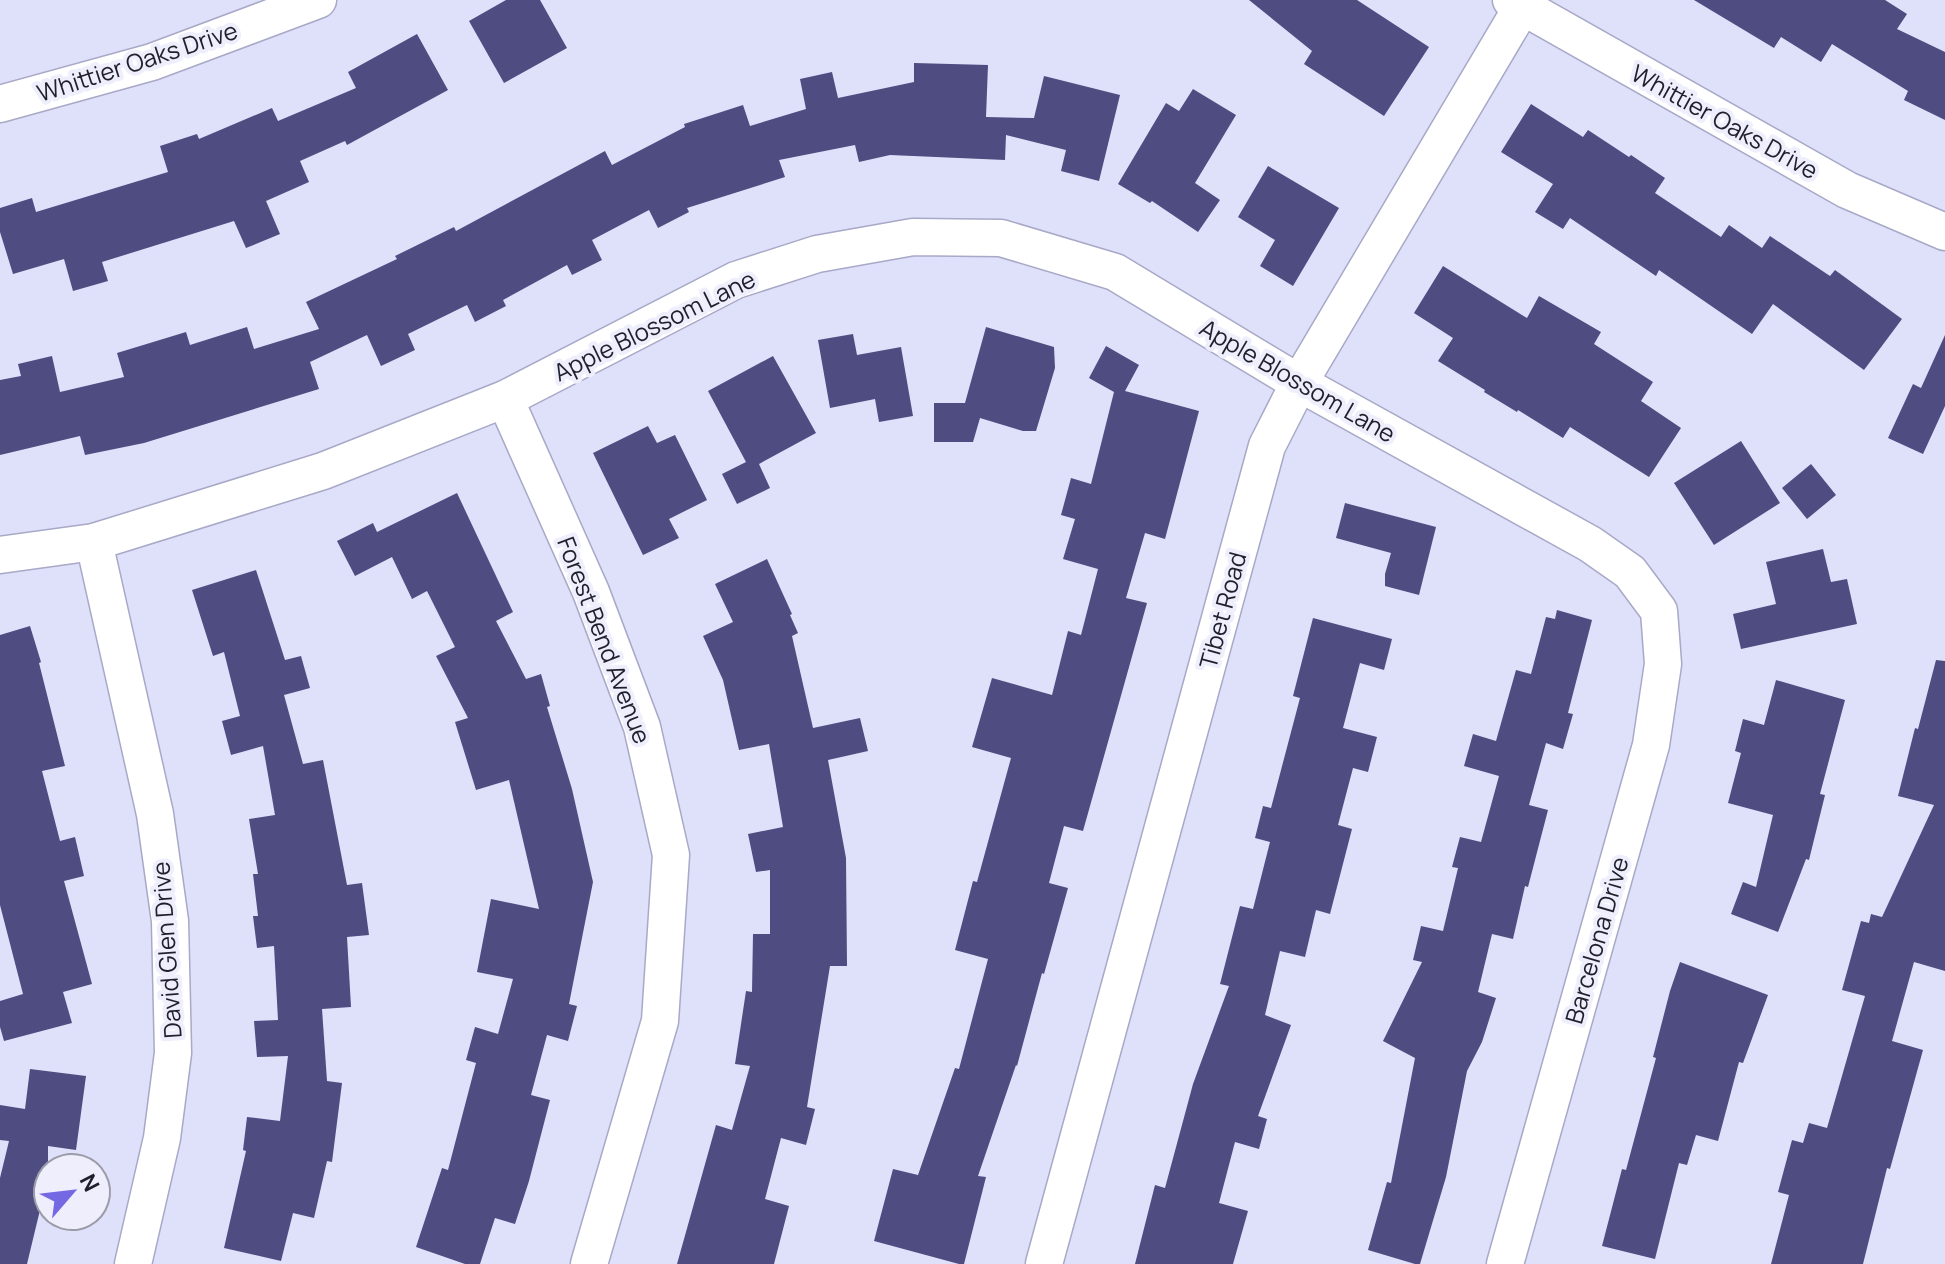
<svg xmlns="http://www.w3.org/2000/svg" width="1945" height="1264" font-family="Manrope,sans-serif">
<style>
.building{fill:#4e4c81}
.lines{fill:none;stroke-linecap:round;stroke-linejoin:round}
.street-casing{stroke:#a8a9c7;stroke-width:39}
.street{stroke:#fff;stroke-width:36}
.labels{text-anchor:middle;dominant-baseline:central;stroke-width:8;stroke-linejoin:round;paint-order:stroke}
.street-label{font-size:24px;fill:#1f202b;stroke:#eeeefc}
</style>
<rect width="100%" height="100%" fill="#dfe0fa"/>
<g class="building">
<path d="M506,0h34l27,48 -63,35 -35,-62z"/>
<path d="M1249,0h108l72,47 -45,69 -80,-52 8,-13z"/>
<path d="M1694,0h191l22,14 -10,15 48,23v68l-41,-20 4,-9 -76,-47 -11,18 -40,-25 -7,11z"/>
<path d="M417,34l31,56 -101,55 -2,-4 -45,20 9,21 -43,19 14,33 -34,14 -12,-27 -132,41 6,19 -35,10 -9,-32 -51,15 -13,-42v-24l32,-10 4,14 132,-40 -8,-26 37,-12 2,5 73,-31 6,13 78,-33 -8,-16z"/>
<path d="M914,63l74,2 -2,52 48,1 10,-42 76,19 -21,86 -38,-10 5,-21 -60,-15 -1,25 -115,-5 -31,7 -4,-17 -76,15 6,17 -98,31 2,4 -31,16 -9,-18 -57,30 10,20 -30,15 -5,-10 -64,35 3,6 -31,16 -8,-17 -59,29 7,16 -34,16 -14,-31 -57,27 9,27 -175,54 -59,12 -5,-19 -80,19v-75l21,-4 -3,-12 34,-8 8,36 64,-15 -7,-24 69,-21 4,13 57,-18 7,22 65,-20 -13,-27 91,-43 -2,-3 59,-29 2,4 149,-80 7,14 73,-38 -1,-3 59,-19 7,21 56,-17 -6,-30 32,-7 6,26 76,-16z"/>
<path d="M1193,89l43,26 -41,68 25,17 -22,32 -46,-31 -2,2 -32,-19 48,-81 13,8z"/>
<path d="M1531,104l52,33 5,-7 41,27 2,-2 34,23 -10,15 66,44 8,-12 33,23 8,-12 60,40 5,-6 67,49 -38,51 -91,-66 -21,30 -93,-64 -3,6 -86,-58 -7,11 -28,-17 18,-28 -52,-32z"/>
<path d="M1268,166l71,42 -46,78 -33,-20 15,-26 -37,-23z"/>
<path d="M1443,266l84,52 12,-22 62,36 -7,12 59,38 -12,19 40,27 -32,49 -79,-50 -7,11 -45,-28 -1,2 -33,-20 1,-2 -47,-29 15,-23 -39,-25z"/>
<path d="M986,327l68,20 1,21 -19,63h-13l-43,-13 -7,24h-39v-39h31z"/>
<path d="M853,334l4,21 44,-8 12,69 -34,6 -4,-23 -45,9 -12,-68z"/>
<path d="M1945,335v71l-22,48 -35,-16 25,-54 8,4z"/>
<path d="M1106,346l33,19 -14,26 74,20 -34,128 -20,-6 -19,65 21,5 -64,228 -19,-5 -15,57 19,5 -24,86 -2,-1 -25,93 -1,-1 -38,111 8,1 -22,87h-5l-85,-23 19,-72 25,6 37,-107 4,1 29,-110 -33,-9 18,-69 4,1 34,-124 -39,-11 20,-69 60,17 16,-64 13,4 17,-66 -35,-10 12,-40 -14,-4 10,-37 20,6 23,-92 -25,-14z"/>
<path d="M773,356l43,77 -57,31 11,24 -33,16 -15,-30 24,-12 -38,-71z"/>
<path d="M648,426l9,17 18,-8 32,65 -38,19 10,19 -36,17 -50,-102z"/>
<path d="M1741,441l39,62 -66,42 -40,-62z"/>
<path d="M1811,464l25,31 -29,24 -25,-31z"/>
<path d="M457,493l56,119 -17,9 30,58 15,-5 9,32 -3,1 25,82 21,93 -24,122 8,2 -9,35 -21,-6 -16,60 19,5 -21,81 -14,43 -20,-6 -15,46h-15l-49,-17 26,-79 6,2 28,-107 -10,-3 9,-33 23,7 15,-55 -36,-7 14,-73 48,10 -30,-129 -33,10 -21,-68 13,-4 -32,-62 19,-9 -28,-56 -15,8 -20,-42 -37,19 -18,-35 36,-18 4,9z"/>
<path d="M1345,503l91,24 -17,68 -34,-9v-12l6,-21 -55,-15z"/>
<path d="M1823,549l8,33 16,-3 10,45 -116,25 -8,-35 43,-10 -10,-42z"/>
<path d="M767,559l25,55 -2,1 8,18 -6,3 21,92 47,-10 8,33 -40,9 18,98 1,108h-17l-23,141 8,2 -9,36 -25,-7 -16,61 24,7 -15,58h-97l39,-139 16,5 18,-64 -15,-2 11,-73 6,1 1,-58h17v-64l-14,2 -8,-38 35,-7 -14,-83 -30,6 -16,-70 -20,-44 30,-14 -18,-38z"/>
<path d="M256,570l29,90 16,-4 9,32 -26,7 19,69 20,-4 24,125 15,-2 7,52 -22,2 4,70 -29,2 5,72 15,2 -10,79 -5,-1 -13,57 -21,-5 -12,48 -57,-13 22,-97 -3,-1 4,-33 33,4 8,-65 -31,1 -3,-36 24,-1 -4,-74 -17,2 -4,-32h5l-5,-42h5l-9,-55 26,-4 -12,-69 -32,9 -9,-34 18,-5 -16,-64 -11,4 -21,-66z"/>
<path d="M1557,610l35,10 -24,93 5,1 -10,35 -17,-6 -17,62 19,5 -20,77 -3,-1 -12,53 -21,-5 -14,58 18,6 -14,44 -15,29 -21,106 -26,87h-5l-47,-14 19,-68 4,1 24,-125 -32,-17 39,-79 -9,-2 8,-34 22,5 15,-63 -6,-1 8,-30 21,5 18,-66 -35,-10 9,-32 23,7 20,-71 15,4 15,-57 9,2z"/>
<path d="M1313,618l79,21 -8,31 -24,-7 -17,65 34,9 -9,35 -15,-4 -15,57 14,4 -22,85 -14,-4 -11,47 -25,-6 -15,64 26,10 -33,91 9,3 -8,30 -24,-7 -16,61 29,8 -15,53h-98l20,-79 10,3 28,-104 36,-98 -9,-2 20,-78 13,3 17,-67 -15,-4 8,-32 8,2 29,-110 -7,-2z"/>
<path d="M30,626l11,36 -2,1 26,103 -23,5 18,70 15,-4 9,39 -20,5 28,103 -29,8 9,31 -68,18 -4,-14v-26l23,-7 -23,-89v-270z"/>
<path d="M1936,660l9,1v310l-31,-9 -22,79 31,9 -33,119 -3,-1 -24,96h-92l18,-69 -11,-3 14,-52 11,3 6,-20 18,5 38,-132 -23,-6 19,-69 8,2 2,-9 11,3 52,-112 -36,-9 17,-68 3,1z"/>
<path d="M1776,680l69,20 -25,94 5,1 -16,65 -3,-1 -28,73 -47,-18 12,-32 13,5 17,-72 -45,-12 13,-50 -6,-2 8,-32 21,6z"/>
<path d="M1680,962l88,33 -25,68 -4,-1 -21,79 -22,-6 -9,30 -8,-2 -24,96 -53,-13 20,-77 4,1 30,-112 -3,-1 17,-66z"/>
<path d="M30,1069l56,7 -10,74 -28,-4v66l-8,-2 -13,54h-27v-86l9,-37 -9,-1v-35l25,4z"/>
</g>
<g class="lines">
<defs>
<g id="street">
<path d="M1511,0l336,190 98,42"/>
<path d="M0,104l152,-42 166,-62"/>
<path d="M505,399l86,193 51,135 29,128 -11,166 -71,243"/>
<path d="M94,542l61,272 15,107 3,132 -11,85 -29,126"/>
<path d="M0,555l94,-13 229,-71 182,-72 231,-119 81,-26 96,-17 88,1 114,34 184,111 291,161 40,28 29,39 4,53 -12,81 -146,519"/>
<path d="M1044,1264l223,-818 32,-63 223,-376"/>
</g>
</defs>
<use href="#street" class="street-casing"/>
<use href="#street" class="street"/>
</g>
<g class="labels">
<g class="street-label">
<text transform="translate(137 61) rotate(-18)">Whittier Oaks Drive</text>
<text transform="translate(1725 121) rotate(29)">Whittier Oaks Drive</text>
<text transform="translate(654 325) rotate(-26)">Apple Blossom Lane</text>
<text transform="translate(1298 380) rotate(30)">Apple Blossom Lane</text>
<text transform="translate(1222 610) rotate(-75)">Tibet Road</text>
<text transform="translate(605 640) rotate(69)">Forest Bend Avenue</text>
<text transform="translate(1596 940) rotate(-74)">Barcelona Drive</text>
<text transform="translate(166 950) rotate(-94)">David Glen Drive</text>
</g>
</g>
<g transform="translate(72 1192) rotate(62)"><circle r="38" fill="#eeeefc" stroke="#9b9ca8" stroke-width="2"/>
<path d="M0-6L14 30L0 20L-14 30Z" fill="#7568e3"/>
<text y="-12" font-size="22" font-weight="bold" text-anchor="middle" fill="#1f202b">N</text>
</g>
</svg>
